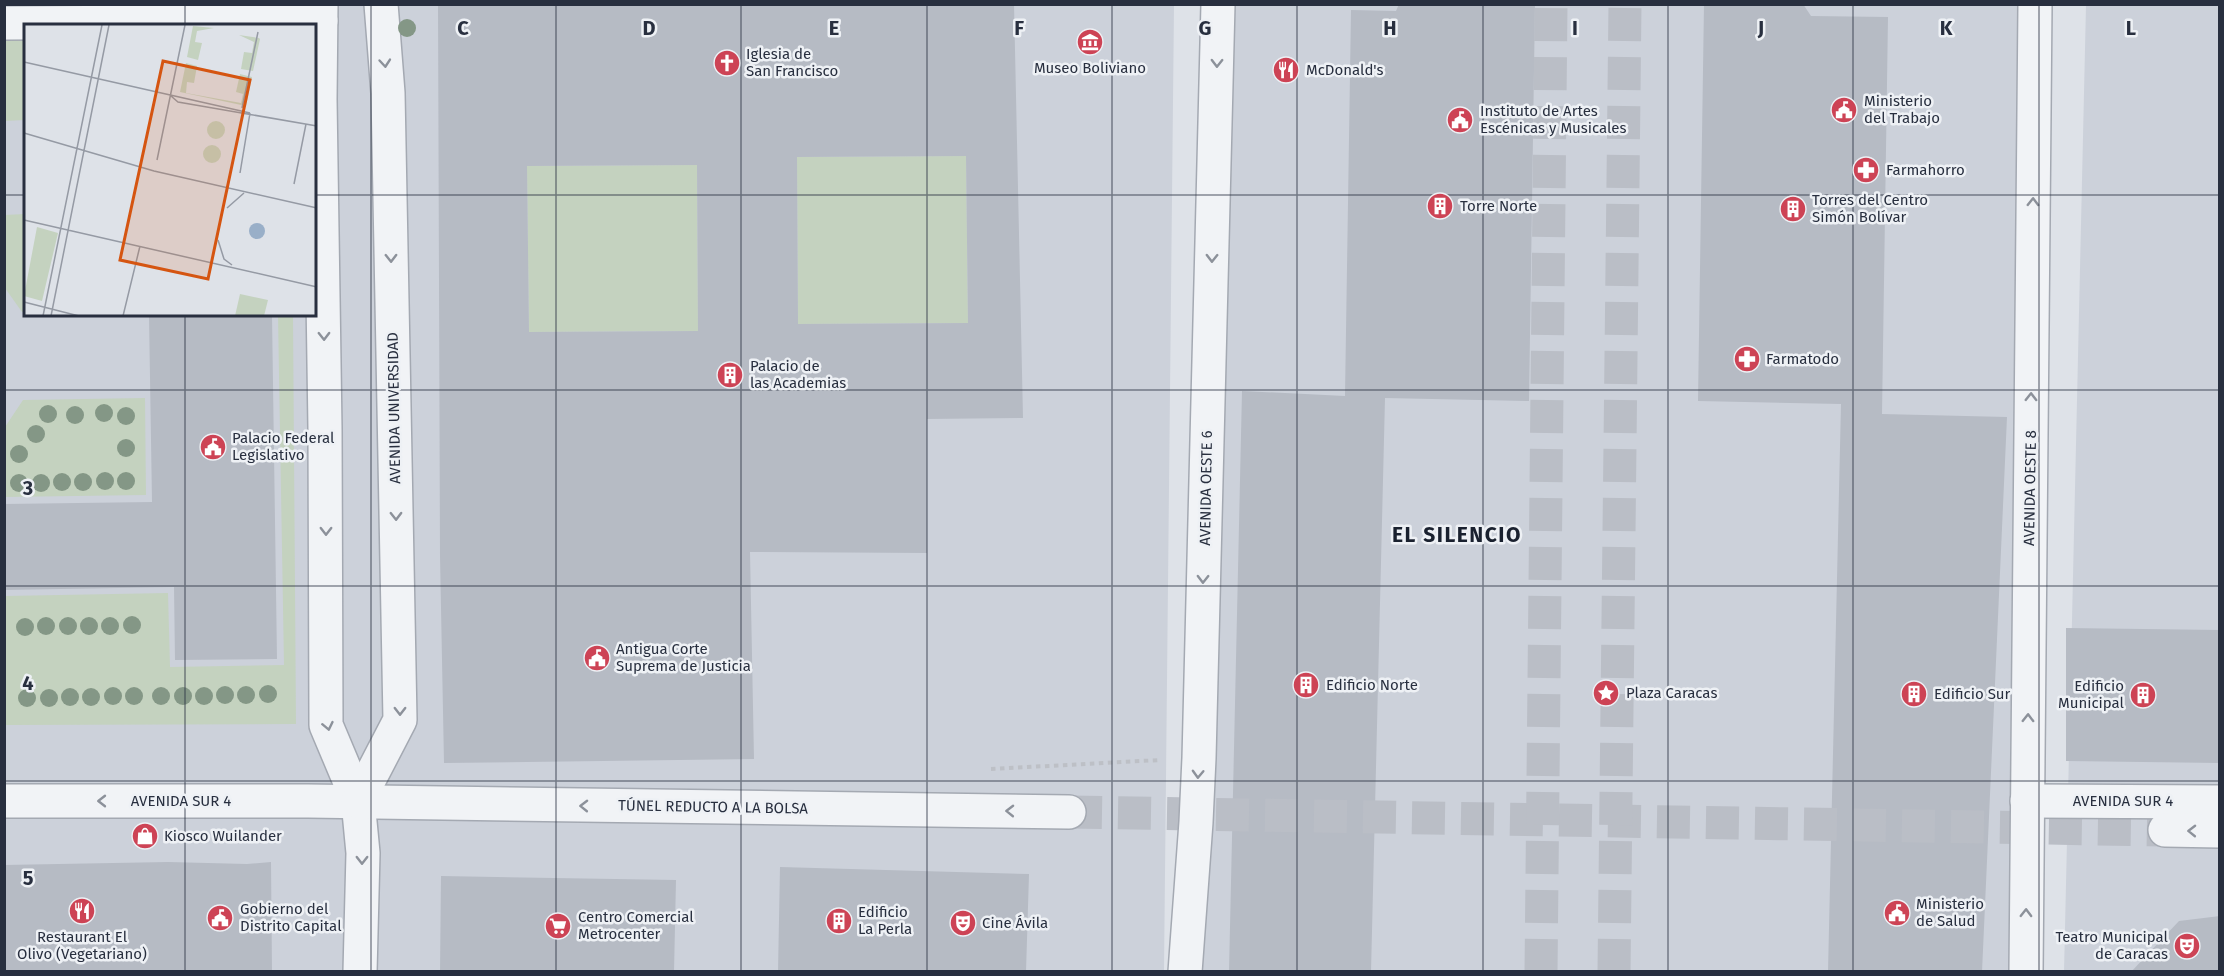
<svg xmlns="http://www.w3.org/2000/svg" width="2224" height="976" font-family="'Fira Sans',sans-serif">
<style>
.built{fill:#ccd1da;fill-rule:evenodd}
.green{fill:#c4d2bf}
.building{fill:#b6bbc4;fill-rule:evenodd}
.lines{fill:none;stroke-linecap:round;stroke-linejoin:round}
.street-tunnel{stroke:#babec6;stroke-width:33;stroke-dasharray:33 16;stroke-linecap:butt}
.secondary-tunnel{stroke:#babec6;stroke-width:33;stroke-dasharray:33 16;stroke-linecap:butt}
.street-casing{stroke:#a4a9b2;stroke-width:36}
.path{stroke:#bdc0c6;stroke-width:4;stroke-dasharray:4.5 4.5;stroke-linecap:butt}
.street{stroke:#f1f3f6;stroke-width:33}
.tree{fill:#849786}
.oneway{stroke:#8c919a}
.grid{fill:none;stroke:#282f3f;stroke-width:1.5;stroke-opacity:0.55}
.labels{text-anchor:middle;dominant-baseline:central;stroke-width:5;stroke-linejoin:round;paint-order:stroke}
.poi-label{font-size:15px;fill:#282f3f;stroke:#eef1f5;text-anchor:start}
.street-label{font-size:15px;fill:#282f3f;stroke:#eef1f5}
.district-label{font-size:21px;font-weight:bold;letter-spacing:1.5px;fill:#1a212f;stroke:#eef1f5}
.inset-road{fill:none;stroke:#959aa4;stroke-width:1.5}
.view{fill:#d55511;fill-opacity:0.15;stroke:#d55511;stroke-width:3}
.inset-edge{fill:none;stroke:#282f3f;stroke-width:3}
.grid-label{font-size:20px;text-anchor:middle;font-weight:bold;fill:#282f3f;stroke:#eef1f5;stroke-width:5;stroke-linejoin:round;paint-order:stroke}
</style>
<rect width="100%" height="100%" fill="#dee2e8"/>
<g class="built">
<path d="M5,5h1169l-10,966 -1159,1zM26,26h289v289h-289z"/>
<path d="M1227,5h797l-13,966 -811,1z"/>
<path d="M2086,5h133v966l-155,1z"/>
</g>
<g class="green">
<path d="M4,5h288v20l-266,1 -1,94 -20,1z"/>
<path d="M966,156l2,167 -170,1 -1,-167z"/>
<path d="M697,165l1,166 -169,1 -2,-166z"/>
<path d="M25,214l1,98h-4l-17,-24 -1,-73z"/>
<path d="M278,315h15l3,409 -291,1v-129l163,-3 2,74 114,-2z"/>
<path d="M145,398l1,97 -141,2v-70l18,-27z"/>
</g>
<g class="building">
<path d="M438,4h576l9,414 -96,1v134l-177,-1 4,207 -310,4 -4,-207zM966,156l2,167 -170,1 -1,-167zM697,165l1,166 -169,1 -2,-166z"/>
<path d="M1399,4h136l-6,397 -144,-3 -14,574h-142l13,-581 103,5 6,-386 45,1z"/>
<path d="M1704,4h99l8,12 77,1 -6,397 125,3 -25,555h-154l13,-568 -143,-3z"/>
<path d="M149,315h123l5,344 -102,1 -1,-73 -170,3v-86l148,-2z"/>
<path d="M2066,628l154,2v133l-154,-2z"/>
<path d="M168,862l79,2 24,-2 1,110h-268v-107z"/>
<path d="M780,867l249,7 -3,98h-248z"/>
<path d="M441,876l235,4 -2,92h-234z"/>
<path d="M2220,916v56h-89l48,-51z"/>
</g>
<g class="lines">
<path class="street-tunnel" d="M1069,812l1096,18"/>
<g class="secondary-tunnel">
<path d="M1541,972l10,-968"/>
<path d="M1614,972l11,-968"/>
</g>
<defs>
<g id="street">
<path d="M321,4l-1,95 5,330 1,296 32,76 5,52 -3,119"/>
<path d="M4,23l317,-2"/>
<path d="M4,801h304l761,11"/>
<path d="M358,801l42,-81 -12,-627 -7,-89"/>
<path d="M2027,801l193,1"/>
<path d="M2165,830l55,1"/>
<path d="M1185,972l11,-150 3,-64 19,-754"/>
<path d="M2026,972l9,-968"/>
</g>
</defs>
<use href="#street" class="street-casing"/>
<path class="path" d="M991,769l169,-9"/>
<use href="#street" class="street"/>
</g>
<g class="tree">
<circle cx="407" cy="28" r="9"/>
<circle cx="104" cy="413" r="9"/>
<circle cx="48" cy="414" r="9"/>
<circle cx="75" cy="415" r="9"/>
<circle cx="126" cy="416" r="9"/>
<circle cx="36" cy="434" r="9"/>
<circle cx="126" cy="448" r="9"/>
<circle cx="19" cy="454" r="9"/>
<circle cx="105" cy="481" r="9"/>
<circle cx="126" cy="481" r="9"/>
<circle cx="62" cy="482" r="9"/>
<circle cx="83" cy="482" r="9"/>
<circle cx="19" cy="483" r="9"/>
<circle cx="41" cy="483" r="9"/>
<circle cx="132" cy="625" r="9"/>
<circle cx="46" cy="626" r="9"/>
<circle cx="68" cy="626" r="9"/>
<circle cx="89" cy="626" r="9"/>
<circle cx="110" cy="626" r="9"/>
<circle cx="25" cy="627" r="9"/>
<circle cx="268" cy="694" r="9"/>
<circle cx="225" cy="695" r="9"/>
<circle cx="246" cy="695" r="9"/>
<circle cx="113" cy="696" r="9"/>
<circle cx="134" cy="696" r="9"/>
<circle cx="161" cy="696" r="9"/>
<circle cx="183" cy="696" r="9"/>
<circle cx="204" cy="696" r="9"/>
<circle cx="70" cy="697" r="9"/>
<circle cx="91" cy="697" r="9"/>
<circle cx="27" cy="698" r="9"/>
<circle cx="49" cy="698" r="9"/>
</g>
<defs><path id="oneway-chevron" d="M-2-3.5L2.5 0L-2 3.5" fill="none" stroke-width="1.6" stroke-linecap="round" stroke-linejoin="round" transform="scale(1.5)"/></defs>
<g class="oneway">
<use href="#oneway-chevron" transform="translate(385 63) rotate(85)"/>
<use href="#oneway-chevron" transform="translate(1217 63) rotate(91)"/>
<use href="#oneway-chevron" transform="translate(2033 202) rotate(-89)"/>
<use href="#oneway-chevron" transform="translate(391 258) rotate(89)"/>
<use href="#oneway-chevron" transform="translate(1212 258) rotate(91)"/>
<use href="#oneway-chevron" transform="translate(324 336) rotate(89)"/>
<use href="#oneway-chevron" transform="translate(2031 397) rotate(-89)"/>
<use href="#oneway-chevron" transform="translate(396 516) rotate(89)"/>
<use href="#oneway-chevron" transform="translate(326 531) rotate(90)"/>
<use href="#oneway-chevron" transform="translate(1203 579) rotate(91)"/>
<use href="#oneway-chevron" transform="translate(400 711) rotate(90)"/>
<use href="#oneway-chevron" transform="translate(2028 718) rotate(-89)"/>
<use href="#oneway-chevron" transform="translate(328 726) rotate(78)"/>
<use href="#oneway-chevron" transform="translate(1198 774) rotate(92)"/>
<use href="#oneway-chevron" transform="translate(102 801) rotate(180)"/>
<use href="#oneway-chevron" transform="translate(584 806) rotate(-179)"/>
<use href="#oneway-chevron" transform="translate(1010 811) rotate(-179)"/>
<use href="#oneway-chevron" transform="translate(2192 831) rotate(-179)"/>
<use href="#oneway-chevron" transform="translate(362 860) rotate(90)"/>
<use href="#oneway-chevron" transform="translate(2026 913) rotate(-89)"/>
</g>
<path class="grid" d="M185,4v22M371,4v968M556,4v968M741,4v968M927,4v968M1112,4v968M1297,4v968M1483,4v968M1668,4v968M1853,4v968M2039,4v968M4,195h22M315,195h1905M185,315v657M4,390h2216M4,586h2216M4,781h2216"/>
<defs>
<symbol id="museum-disc" viewBox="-11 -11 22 22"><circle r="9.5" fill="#cd4355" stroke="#eef1f5"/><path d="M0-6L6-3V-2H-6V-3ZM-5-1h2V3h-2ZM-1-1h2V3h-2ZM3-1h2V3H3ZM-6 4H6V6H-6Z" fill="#fff"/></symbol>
<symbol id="church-disc" viewBox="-11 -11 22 22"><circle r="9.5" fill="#cd4355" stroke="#eef1f5"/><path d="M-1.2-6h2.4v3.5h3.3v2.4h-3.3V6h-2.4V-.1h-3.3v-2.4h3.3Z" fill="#fff"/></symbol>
<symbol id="restaurant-disc" viewBox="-11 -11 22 22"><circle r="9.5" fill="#cd4355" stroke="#eef1f5"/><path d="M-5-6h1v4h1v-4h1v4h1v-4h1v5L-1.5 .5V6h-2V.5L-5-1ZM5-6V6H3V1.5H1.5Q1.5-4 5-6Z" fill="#fff"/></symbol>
<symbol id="civic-disc" viewBox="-11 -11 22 22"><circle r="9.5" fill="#cd4355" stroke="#eef1f5"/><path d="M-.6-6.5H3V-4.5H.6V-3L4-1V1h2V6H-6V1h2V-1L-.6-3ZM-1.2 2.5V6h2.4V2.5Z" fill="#fff"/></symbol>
<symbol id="pharmacy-disc" viewBox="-11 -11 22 22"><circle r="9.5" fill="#cd4355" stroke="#eef1f5"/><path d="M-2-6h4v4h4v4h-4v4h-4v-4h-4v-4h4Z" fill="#fff"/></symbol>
<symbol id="building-disc" viewBox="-11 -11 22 22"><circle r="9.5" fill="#cd4355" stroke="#eef1f5"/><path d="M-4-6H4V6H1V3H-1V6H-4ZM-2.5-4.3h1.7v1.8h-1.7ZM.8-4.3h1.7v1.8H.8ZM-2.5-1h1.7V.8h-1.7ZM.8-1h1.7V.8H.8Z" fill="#fff"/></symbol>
<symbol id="sight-disc" viewBox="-11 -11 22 22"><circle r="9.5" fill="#cd4355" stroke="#eef1f5"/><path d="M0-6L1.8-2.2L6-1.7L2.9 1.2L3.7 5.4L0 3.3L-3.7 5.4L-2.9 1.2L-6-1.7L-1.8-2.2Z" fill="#fff"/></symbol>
<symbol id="shop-disc" viewBox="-11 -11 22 22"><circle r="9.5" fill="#cd4355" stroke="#eef1f5"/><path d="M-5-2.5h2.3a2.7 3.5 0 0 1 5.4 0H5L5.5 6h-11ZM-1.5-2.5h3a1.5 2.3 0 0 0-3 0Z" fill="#fff"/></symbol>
<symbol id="theatre-disc" viewBox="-11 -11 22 22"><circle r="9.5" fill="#cd4355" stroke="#eef1f5"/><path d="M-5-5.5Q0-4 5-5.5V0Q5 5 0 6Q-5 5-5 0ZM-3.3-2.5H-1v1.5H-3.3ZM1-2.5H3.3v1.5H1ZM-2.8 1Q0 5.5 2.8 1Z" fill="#fff"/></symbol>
<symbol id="supermarket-disc" viewBox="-11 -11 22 22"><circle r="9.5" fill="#cd4355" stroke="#eef1f5"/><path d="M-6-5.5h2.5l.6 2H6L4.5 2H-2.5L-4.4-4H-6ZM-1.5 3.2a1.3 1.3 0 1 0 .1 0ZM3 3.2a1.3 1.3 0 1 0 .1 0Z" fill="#fff"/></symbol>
</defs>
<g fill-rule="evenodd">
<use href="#museum-disc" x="1075" y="27" width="30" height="30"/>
<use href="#church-disc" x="712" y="48" width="30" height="30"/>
<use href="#restaurant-disc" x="1271" y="55" width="30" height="30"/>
<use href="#civic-disc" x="1829" y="95" width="30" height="30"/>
<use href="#civic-disc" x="1445" y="105" width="30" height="30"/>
<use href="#pharmacy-disc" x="1851" y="155" width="30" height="30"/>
<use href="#building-disc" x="1425" y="191" width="30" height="30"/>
<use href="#building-disc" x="1778" y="194" width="30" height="30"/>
<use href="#pharmacy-disc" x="1732" y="344" width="30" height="30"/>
<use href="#building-disc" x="715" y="360" width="30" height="30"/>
<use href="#civic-disc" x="198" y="432" width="30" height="30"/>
<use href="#civic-disc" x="582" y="643" width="30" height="30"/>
<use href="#building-disc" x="1291" y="670" width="30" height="30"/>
<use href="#sight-disc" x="1591" y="678" width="30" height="30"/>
<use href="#building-disc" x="1899" y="679" width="30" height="30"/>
<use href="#building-disc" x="2128" y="680" width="30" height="30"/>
<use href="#shop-disc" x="130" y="821" width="30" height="30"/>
<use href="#restaurant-disc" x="67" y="896" width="30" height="30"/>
<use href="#civic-disc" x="1882" y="898" width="30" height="30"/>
<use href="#civic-disc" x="205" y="903" width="30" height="30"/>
<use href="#building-disc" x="824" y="906" width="30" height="30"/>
<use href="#theatre-disc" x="948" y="908" width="30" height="30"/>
<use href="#supermarket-disc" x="543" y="911" width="30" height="30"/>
<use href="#theatre-disc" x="2172" y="931" width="30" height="30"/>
</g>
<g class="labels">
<g class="poi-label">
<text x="746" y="54">Iglesia de<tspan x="746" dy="17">San Francisco</tspan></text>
<text x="1090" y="68" text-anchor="middle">Museo Boliviano</text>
<text x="1306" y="70">McDonald's</text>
<text x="1864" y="101">Ministerio<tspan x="1864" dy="17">del Trabajo</tspan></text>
<text x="1480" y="111">Instituto de Artes<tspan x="1480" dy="17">Escénicas y Musicales</tspan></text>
<text x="1886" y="170">Farmahorro</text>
<text x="1812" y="200">Torres del Centro<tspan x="1812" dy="17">Simón Bolívar</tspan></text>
<text x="1460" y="206">Torre Norte</text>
<text x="1766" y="359">Farmatodo</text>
<text x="750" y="366">Palacio de<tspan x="750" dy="17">las Academias</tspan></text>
<text x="232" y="438">Palacio Federal<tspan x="232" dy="17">Legislativo</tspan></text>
<text x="616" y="649">Antigua Corte<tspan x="616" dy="17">Suprema de Justicia</tspan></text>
<text x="1326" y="685">Edificio Norte</text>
<text x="2124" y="686" text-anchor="end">Edificio<tspan x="2124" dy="17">Municipal</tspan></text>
<text x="1626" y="693">Plaza Caracas</text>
<text x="1934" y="694">Edificio Sur</text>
<text x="164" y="836">Kiosco Wuilander</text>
<text x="1916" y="904">Ministerio<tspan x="1916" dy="17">de Salud</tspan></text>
<text x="240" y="909">Gobierno del<tspan x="240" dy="17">Distrito Capital</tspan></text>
<text x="858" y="912">Edificio<tspan x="858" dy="17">La Perla</tspan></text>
<text x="578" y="917">Centro Comercial<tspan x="578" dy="17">Metrocenter</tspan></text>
<text x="982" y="923">Cine Ávila</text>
<text x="82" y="937" text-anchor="middle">Restaurant El<tspan x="82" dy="17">Olivo (Vegetariano)</tspan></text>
<text x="2168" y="937" text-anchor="end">Teatro Municipal<tspan x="2168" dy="17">de Caracas</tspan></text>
</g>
<g class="street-label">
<text transform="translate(394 408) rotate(-91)">AVENIDA UNIVERSIDAD</text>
<text transform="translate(1206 488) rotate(-89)">AVENIDA OESTE 6</text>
<text transform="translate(2030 488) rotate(-89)">AVENIDA OESTE 8</text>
<text x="181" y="801">AVENIDA SUR 4</text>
<text x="2123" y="801">AVENIDA SUR 4</text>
<text transform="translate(713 807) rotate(1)">TÚNEL REDUCTO A LA BOLSA</text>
</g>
<g class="district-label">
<text x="1457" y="535">EL SILENCIO</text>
</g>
</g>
<g transform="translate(24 24)">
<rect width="292" height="292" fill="#dee2e8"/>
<path d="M169,2l21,2 -17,3 -2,11 7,1 -4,17 -11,-3zM215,11l20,3 1,1 -7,32 -12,-2 3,-17 8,1 2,-11zM162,39l11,3 -3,17 -7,-1 -1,11 55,10 2,-9 -7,-2 4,-18 12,3 -6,29 -66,-14zM183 106a9 9 0 1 1 18 0a9 9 0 1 1-18 0ZM179 130a9 9 0 1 1 18 0a9 9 0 1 1-18 0ZM13,203l21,6 -16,68 -18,-5zM216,270l28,6 -4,16h-29z" fill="#c4d2bf"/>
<path d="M225 207a8 8 0 1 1 16 0a8 8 0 1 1-16 0Z" fill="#99afc8"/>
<path class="inset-road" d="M0,38l226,51M147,72l7,6 139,24M218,84l16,-76M0,109l130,38 163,37M133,136l28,-135M216,149l10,-60M270,160l12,-60M203,184l17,-15M0,196l293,67M194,216l6,19 8,6M0,278l55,14M19,292l59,-291M27,292l58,-291M99,292l17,-70"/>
<path class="view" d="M139,37l87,19 -42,199 -88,-19z"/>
<rect width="292" height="292" class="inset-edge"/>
</g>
<g class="grid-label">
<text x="463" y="35">C</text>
<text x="649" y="35">D</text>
<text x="834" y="35">E</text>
<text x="1019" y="35">F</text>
<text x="1205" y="35">G</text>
<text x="1390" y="35">H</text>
<text x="1575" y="35">I</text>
<text x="1761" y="35">J</text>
<text x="1946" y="35">K</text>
<text x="2131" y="35">L</text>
<text x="28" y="495">3</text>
<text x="28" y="690">4</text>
<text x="28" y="885">5</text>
</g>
<rect width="2224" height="976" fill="none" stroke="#282f3f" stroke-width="12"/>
</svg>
